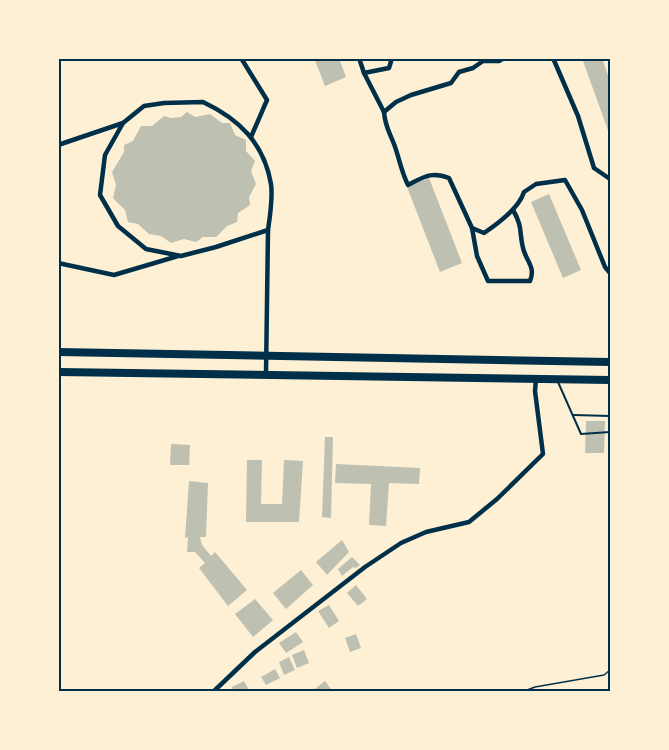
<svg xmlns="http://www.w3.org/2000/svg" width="669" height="750" font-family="Lato,sans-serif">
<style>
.building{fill:#bec0b2}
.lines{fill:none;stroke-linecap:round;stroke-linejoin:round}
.path{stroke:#003049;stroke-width:1.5}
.service{stroke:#003049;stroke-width:2}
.minor{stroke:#003049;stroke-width:4.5}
.trunk{stroke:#003049;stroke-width:8}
.neatline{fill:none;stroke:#003049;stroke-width:2}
</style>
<rect width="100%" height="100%" fill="#fdf0d5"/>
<g class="building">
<path d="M314,58h25l7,19 -21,9z"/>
<path d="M589,58h13l8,23v55l-27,-75z"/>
<path d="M187,112l8,5 15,-3 12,9h8l5,12 11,5v11l9,10 -4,10 5,13 -7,13 1,8 -12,8 -1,9 -10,4 -11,11h-13l-7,5 -12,-3 -13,4 -10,-7 -12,-2 -11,-10 -10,-2 -3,-12 -12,-12 3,-13 -4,-13 12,-20v-7l9,-4 8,-15h11l12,-10 7,2 10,-1z"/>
<path d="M429,178l33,85 -22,9 -33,-85z"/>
<path d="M549,194l32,76 -18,8 -32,-76z"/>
<path d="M586,421h19l-1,32h-19z"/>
<path d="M325,437h8l-2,81 -9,-1z"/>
<path d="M171,444l19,1 -1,20h-19z"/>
<path d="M247,460h15l-1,44h21l2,-44 19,1 -4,61h-53z"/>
<path d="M336,464l84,4 -1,16 -30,-1 -3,43 -17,-1 2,-41 -36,-1z"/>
<path d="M189,481l19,2 -2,54h-6l2,8 9,11 4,-4 32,38 -19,16 -29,-38 6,-5 -10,-11h-8l1,-15 -3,1z"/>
<path d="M342,540l7,12 -22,23 -11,-13z"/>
<path d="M352,557l8,8 -4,3 -3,-1 -11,9 -4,-7z"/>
<path d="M301,570l12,15 -27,24 -13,-16z"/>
<path d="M356,585l11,14 -9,7 -11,-13z"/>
<path d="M255,599l18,21 -20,17 -18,-23z"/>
<path d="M329,605l10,16 -10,7 -11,-17z"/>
<path d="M296,632l7,10 -17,11 -7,-10z"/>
<path d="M356,634l5,14 -11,4 -5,-14z"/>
<path d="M304,650l5,13 -12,5 -5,-13z"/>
<path d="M289,657l6,13 -11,5 -5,-13z"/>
<path d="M275,669l5,9 -14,7 -5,-8z"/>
<path d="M244,681l6,11h-16l-2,-5z"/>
<path d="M325,681l8,11h-22z"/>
</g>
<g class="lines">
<path class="path" d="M522,692l13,-5 69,-12 6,-5"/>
<g class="service">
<path d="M558,382l23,52 29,-2"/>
<path d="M574,415l36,1"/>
</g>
<g class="minor">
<path d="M241,58l26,42 -16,37"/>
<path d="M359,58l5,15 20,39 12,-10 15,-7 40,-12 8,-11 14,-4 10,-7h16l5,-3"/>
<path d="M553,58l25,58 16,52 16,11"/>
<path d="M364,73l25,-5 3,-10"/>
<path d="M203,102c36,17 61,41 68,82 2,14 -1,32 -3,46l-52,17 -35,9 -35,-7 -28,-23 -18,-31 5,-40 18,-32 21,-17 20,-3z"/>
<path d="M384,112c1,14 5,19 10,32 5,13 7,27 14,41 16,-8 23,-14 41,-7l23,50 12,5c15,-10 35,-25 40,-41l12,-8 29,-4 17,30 23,57 5,6"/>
<path d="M58,145l65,-22"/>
<path d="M472,228l5,28 11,25h42c6,-14 -4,-20 -7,-33 -4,-16 0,-21 -10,-38"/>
<path d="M58,263l56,12 64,-19"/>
<path d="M266,374l2,-144"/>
<path d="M213,692l42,-40 110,-85 36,-24 25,-11 43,-10 28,-23 46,-45 -8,-63 1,-12"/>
</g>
<g class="trunk">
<path d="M58,352l552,10"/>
<path d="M58,372l552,8"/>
</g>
</g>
<rect width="669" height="750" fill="none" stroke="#fdf0d5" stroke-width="120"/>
<rect x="60" y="60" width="549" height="630" class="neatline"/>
</svg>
